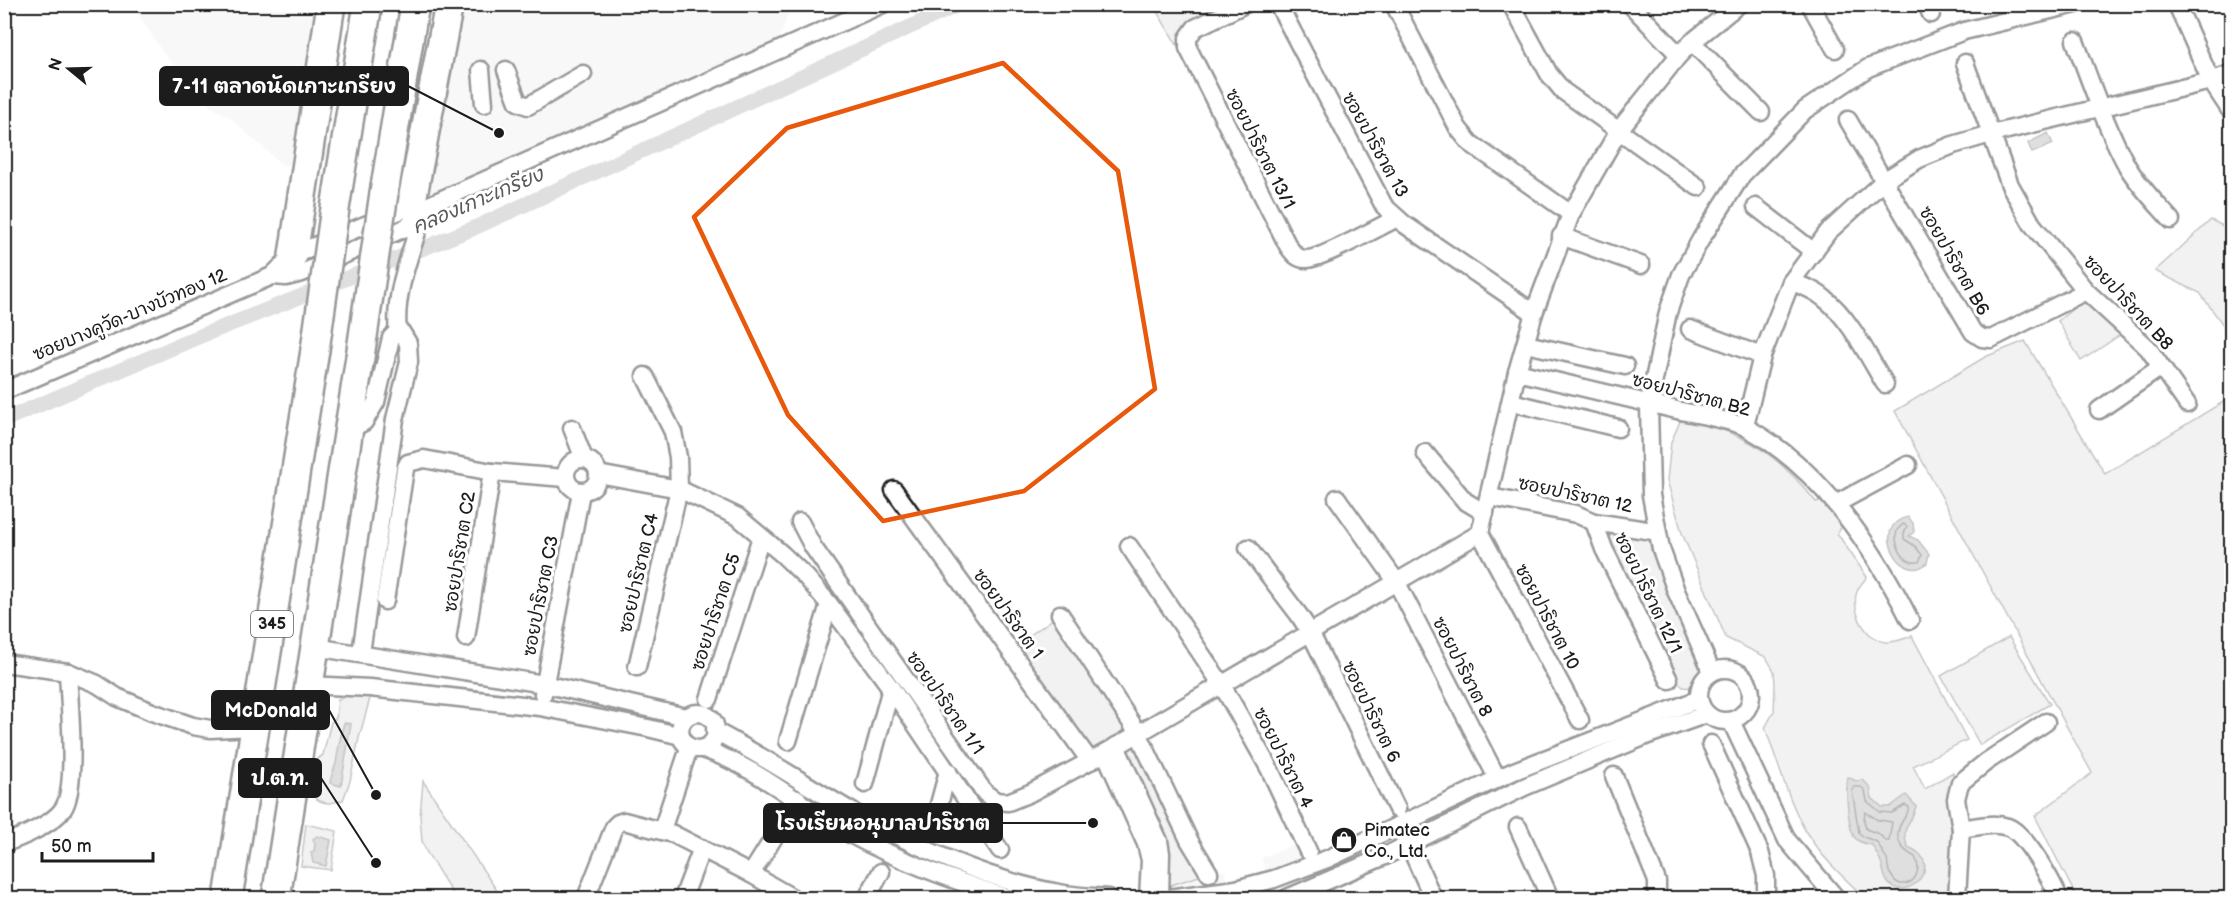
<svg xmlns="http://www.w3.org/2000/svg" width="2236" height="903" font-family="'Balsamiq Sans','Playpen Sans Thai',sans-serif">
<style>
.built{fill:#f0f0f0}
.green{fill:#e2e2e2;stroke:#7f7f7f;stroke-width:1.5}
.water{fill:#b8b8b8;stroke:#7a7a7a;stroke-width:1.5}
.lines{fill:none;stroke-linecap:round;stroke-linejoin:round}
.shore{stroke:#5a5a5a;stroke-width:1.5}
.canal{stroke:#b8b8b8;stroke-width:15}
.minor-casing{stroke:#1c1c1c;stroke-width:21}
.primary-casing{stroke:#1c1c1c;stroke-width:32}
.minor{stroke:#fff;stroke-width:16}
.primary{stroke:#fff;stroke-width:27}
.primary-bridge-casing{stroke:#1c1c1c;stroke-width:32;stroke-linecap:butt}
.primary-bridge{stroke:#fff;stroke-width:27}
.marked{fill:none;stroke:#e8590c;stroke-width:4.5;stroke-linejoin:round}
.labels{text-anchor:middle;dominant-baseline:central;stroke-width:6;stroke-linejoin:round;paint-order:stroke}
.shield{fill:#fff;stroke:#606060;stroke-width:1.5}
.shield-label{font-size:16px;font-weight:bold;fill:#1c1c1c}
.street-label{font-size:18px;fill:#1c1c1c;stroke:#fff}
.poi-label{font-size:18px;fill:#1c1c1c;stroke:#fff;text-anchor:start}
.water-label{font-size:20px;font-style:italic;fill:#5a5a5a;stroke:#fff}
.leader{fill:none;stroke:#1c1c1c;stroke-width:2}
.callout-dot{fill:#1c1c1c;stroke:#fff;stroke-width:2}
.callout{fill:#1c1c1c;stroke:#1c1c1c;stroke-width:2}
.callout-label{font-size:20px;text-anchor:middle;font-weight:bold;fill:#fff}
</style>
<rect width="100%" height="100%" fill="#fff"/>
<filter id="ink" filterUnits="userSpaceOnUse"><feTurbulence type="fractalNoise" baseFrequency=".0167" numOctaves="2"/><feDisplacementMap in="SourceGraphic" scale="12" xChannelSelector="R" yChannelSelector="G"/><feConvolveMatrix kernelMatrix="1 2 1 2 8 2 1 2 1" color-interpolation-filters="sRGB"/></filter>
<g filter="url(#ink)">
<g class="built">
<path d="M135,5h196l-23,152 -25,9 -55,-50 -19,-10 -46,-53 -27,-42z"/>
<path d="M449,5h343l-18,47 -363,154z"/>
<path d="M1295,844l11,23 -37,13 -8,-22z"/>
<path d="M1225,870l3,20 -60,8 -7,-10z"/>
</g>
<g class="green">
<path d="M1153,5h92l-50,23 -7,20 -8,2z"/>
<path d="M2211,220l20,10v106l-31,-43 -45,-22z"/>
<path d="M2086,298l40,33 -45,30 -23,-40z"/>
<path d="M2025,341l80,133 126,-77v501h-154l-42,-82 57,-43 -197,-362 90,-54z"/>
<path d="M1681,419c61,11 97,35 135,83l9,-4 20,25 -8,10 30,44c-3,4 -7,8 -9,12 -9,18 6,50 27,53 10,1 18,-3 27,-6l55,104 -54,26 12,23 28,-17 2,38 -6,88h-84c-21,-20 -44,-41 -59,-66 -18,-32 -28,-70 -41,-104l9,-17 1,-27 -1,-13 -8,-14 -40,-19 -44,-105 -15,-53 4,-38z"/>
<path d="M1599,526l54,5 55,139 -7,6 -6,12 -12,-1 -8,-8z"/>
<path d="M1060,614l149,259 -48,15 -45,-142 -26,15 -81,-111z"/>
<path d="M2009,637l41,67 -70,41 -39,-69z"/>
<path d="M372,691l-13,47 -9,43 -7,19c-5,1 -10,3 -15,3 -26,-2 -24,-36 -5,-48l8,-33 5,-4 2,-18 14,-7z"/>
<path d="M423,781l77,114 -12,-4 -26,6 -10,-4 -26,-42 -4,-10 -2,-25z"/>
<path d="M306,824l31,7 -6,39 -30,-4z"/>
</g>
<g class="water">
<path d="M2048,133l5,11 -21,9 -4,-10z"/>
<path d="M1908,517l5,6 1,9 -5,4 9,4 11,14 -2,9c-25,24 -59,-38 -19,-46z"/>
<path d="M344,723l7,1 -10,62 -11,-3c1,-7 4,-13 6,-20 2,-13 4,-26 8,-40z"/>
<path d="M1848,777l8,4 7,-1 7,7 2,11 10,9h8l16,-12 10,11c-4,18 -17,21 -8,41 38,14 2,56 -19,37 -6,-7 -5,-14 -8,-22 -2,-6 -6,-11 -9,-17 -6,-1 -12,-2 -17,-7 -7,-9 -10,-50 -7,-61z"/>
<path d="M317,836l14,4 -5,26 -13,-3 -2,-11 3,-1 1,-7 -2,-5z"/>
</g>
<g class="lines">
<g class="shore">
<path d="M1903,524l4,2 -3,8v5l11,7 7,9 -3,7c-16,3 -26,-18 -22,-32z"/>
<path d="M1861,787l4,3 2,11 13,11 12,1 13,-8 4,2c-1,7 -3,8 -6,13 -11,17 -3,29 12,37 6,12 2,28 -15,27l-5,-3 -6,-9 -2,-12 -10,-18 -13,-5 -5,-4 -7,-43 2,-3z"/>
<path d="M1865,812l13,8 14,2 -3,19h-3l-7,-7 -13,-5 -2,-9z"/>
</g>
<path class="canal" d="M4,420l194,-83 274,-108 488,-225"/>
<defs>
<g id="minor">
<path d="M1245,4l-50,24 -7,10v10l100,198c5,7 9,13 18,13 14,1 75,-33 91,-41"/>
<path d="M1278,4l106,202 20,18 130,89"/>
<path d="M1394,4l64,124 12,15 101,71"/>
<path d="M1511,4l38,70 14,17 135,96"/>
<path d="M1630,4l49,51"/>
<path d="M1810,4l25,45"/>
<path d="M1927,4l4,10"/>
<path d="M2178,7l33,74 21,32"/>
<path d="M2075,41c16,42 31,86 52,125 12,20 29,37 44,54"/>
<path d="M1692,42l69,70"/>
<path d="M1965,63l45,122 22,39 54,67 62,57 39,56"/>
<path d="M481,70l3,34"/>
<path d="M506,70l12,32 10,4 55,-32"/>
<path d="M1848,120l125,212 9,6 9,1 95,-48"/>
<path d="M1756,207l58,45"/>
<path d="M1561,236l80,29"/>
<path d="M272,276l14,1 16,-4 101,-44 11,-7 8,-14 461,-204"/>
<path d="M1791,282c12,4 24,8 34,17 24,18 44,59 60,85"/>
<path d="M1690,329l72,27"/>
<path d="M398,332c-5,-39 14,-81 25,-119"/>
<path d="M1526,344l99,22"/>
<path d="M1517,372c55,13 110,26 164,39 18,4 52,9 66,17 73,40 127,120 163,192"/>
<path d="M4,391l268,-115 21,-21 118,-49 9,2"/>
<path d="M1511,402l107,26"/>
<path d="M2099,410l62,-43"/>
<path d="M1745,426l17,-70 29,-74 37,-50 57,-52 34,-21 34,-14 38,-11 220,-53 21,-8"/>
<path d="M572,428l12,31"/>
<path d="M349,430l15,-8 12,-20 15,-64 4,-4 7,-1 6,10 1,19 -14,57 -34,234"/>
<path d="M1425,453l40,48 20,12"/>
<circle cx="582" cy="475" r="16"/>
<path d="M598,474l81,15 59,28 44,37 24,23 23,27 62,84 109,162"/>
<path d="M894,490l196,271"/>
<path d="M1490,497l86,17 18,8 59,9"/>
<path d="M1337,498l59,83 97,189"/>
<path d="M1836,504l72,-39"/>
<path d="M800,522l13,25 172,246 11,8 12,1 22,-9 75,-40 375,-220 37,-161 17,-59 37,-99 48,-84 60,-75 13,-13 47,-38"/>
<path d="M1594,522l10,27 65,131"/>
<path d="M1480,533l100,187"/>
<path d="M1129,546l93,139 47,83 39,83"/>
<path d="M1248,548l51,67 11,17 87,177"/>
<path d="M385,601l20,-132 3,-6 16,-4 68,13 73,6"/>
<path d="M1060,614l78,119 51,107 20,33"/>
<path d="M466,638l26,-166"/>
<path d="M315,647l229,37 142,33"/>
<path d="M4,663l64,9 29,12 20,13 35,15 41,14 17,3 45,-2"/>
<path d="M637,667l42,-178 -1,-32 -5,-25 -28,-56"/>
<circle cx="1725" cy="695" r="26"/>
<path d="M1712,672l-36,-81 -15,-42 -10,-54 -2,-91 19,-92 13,-37 20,-36 41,-64 63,-65 63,-42 96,-37 112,-27"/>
<path d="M308,685l62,3 170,19 108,21 33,8"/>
<path d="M543,694l38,-202"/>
<path d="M709,699l52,-162"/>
<circle cx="698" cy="731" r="18"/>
<path d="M1731,721l56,119 49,58"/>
<path d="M715,731c54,28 104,63 157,92 57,30 124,59 187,70 16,3 33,4 50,5"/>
<path d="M788,741l41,-137"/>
<path d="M1711,744l49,108 6,24v22"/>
<path d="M1116,746l43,95 2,12 -1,45"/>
<path d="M703,749c54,18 96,56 145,84 51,28 105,47 160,65"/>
<path d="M1105,753l41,91 4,16 -2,38"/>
<path d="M1614,776l43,105v17"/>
<path d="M865,784l26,-96"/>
<path d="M937,812l11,-41"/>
<path d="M1518,827l32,71"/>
<path d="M1961,829c15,-2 32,-7 47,-2 17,6 44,54 51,71"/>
<path d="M662,830l25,-76"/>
<path d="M4,843c17,-5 50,-20 59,-34 15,-21 6,-109 5,-137"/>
<path d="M1415,858l18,40"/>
<path d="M751,874l47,-75"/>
<path d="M586,898l28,-71 4,-4 6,-2 49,13 78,40 42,24"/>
<path d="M683,898l19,-50"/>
<path d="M867,898l14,-26"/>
<path d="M1168,898l68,-9 38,-10 53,-20 187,-88 185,-72"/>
<path d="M1287,898l98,-42 139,-69 124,-52 59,-21"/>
<path d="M1957,898l4,-69 -5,-30 4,-16 26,-21 60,-40"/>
</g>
<g id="primary">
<path d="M384,193l31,-189"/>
<path d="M411,206l38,-202"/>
<path d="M334,215l34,-211"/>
<path d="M293,255l38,-251"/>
<path d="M228,898l87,-548"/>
<path d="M276,898l84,-541"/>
</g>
</defs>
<use href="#minor" class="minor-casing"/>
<use href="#primary" class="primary-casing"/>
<use href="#minor" class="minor"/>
<use href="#primary" class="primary"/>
<defs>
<g id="primary-bridge">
<path d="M315,350l19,-135"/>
<path d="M360,357l24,-164"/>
</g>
</defs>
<use href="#primary-bridge" class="primary-bridge-casing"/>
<use href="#primary-bridge" class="primary-bridge"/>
</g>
</g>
<path d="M0 0H2236V903H0ZM1003,63l115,108 37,218 -131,102 -141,30 -95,-106 -94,-198 93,-89z" fill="#fff" fill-opacity=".55" fill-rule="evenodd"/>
<path class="marked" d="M1003,63l115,108 37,218 -131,102 -141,30 -95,-106 -94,-198 93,-89z"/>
<defs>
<symbol id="shop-disc" viewBox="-11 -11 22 22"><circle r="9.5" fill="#1c1c1c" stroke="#fff"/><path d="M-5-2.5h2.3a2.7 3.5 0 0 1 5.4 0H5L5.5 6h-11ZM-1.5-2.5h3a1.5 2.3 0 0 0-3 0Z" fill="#fff"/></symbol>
</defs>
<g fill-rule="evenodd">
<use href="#shop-disc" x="1329" y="825" width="30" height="30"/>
</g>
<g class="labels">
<rect class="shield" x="251" y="611" width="42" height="26" rx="4.5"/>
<g class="shield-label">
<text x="272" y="624">345</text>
</g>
<g class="street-label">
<text transform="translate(1375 145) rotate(61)">ซอยปาริชาต 13</text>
<text transform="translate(1260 149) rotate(63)">ซอยปาริชาต 13/1</text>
<text transform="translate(1954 261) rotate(60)">ซอยปาริชาต B6</text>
<text transform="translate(2128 303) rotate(47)">ซอยปาริชาต B8</text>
<text transform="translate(130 315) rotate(-23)">ซอยบางคูวัด-บางบัวทอง 12</text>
<text transform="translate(1691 395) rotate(15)">ซอยปาริชาต B2</text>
<text transform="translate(1575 495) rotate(12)">ซอยปาริชาต 12</text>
<text transform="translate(460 552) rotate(-81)">ซอยปาริชาต C2</text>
<text transform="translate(639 573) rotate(-77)">ซอยปาริชาต C4</text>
<text transform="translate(1648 593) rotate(64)">ซอยปาริชาต 12/1</text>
<text transform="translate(541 596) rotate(-79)">ซอยปาริชาต C3</text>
<text transform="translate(716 612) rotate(-72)">ซอยปาริชาต C5</text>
<text transform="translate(1008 614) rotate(54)">ซอยปาริชาต 1</text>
<text transform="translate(1547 617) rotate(62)">ซอยปาริชาต 10</text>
<text transform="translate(1462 667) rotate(63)">ซอยปาริชาต 8</text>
<text transform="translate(945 703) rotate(55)">ซอยปาริชาต 1/1</text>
<text transform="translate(1371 712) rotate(64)">ซอยปาริชาต 6</text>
<text transform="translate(1283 758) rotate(63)">ซอยปาริชาต 4</text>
</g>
<g class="poi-label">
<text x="1364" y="830">Pimatec<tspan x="1364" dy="21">Co., Ltd.</tspan></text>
</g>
<g class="water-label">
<text transform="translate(478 201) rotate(-23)">คลองเกาะเกรียง</text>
</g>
</g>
<path class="leader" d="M499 133L408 86M376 795L329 710M376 863L321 778M1093 823L1002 823"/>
<g class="callout-dot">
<circle cx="499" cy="133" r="6"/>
<circle cx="376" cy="795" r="6"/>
<circle cx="376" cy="863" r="6"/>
<circle cx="1093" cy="823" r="6"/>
</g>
<g class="callout">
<rect x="160" y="67" width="248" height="38" rx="6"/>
<rect x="212" y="691" width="117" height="38" rx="6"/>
<rect x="239" y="759" width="82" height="38" rx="6"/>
<rect x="764" y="804" width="238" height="38" rx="6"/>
</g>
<g class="callout-label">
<text x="284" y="93">7-11 ตลาดนัดเกาะเกรียง</text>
<text x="271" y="717">McDonald</text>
<text x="280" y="785">ป.ต.ท.</text>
<text x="883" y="830">โรงเรียนอนุบาลปาริชาต</text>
</g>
<rect width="2236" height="903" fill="none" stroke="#fff" stroke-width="24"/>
<rect x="12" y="12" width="2212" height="879" fill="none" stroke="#1c1c1c" stroke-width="2" filter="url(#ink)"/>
<g transform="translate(69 69) rotate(289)" stroke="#ffffff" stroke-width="4.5" paint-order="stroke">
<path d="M0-4.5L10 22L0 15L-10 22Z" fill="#1c1c1c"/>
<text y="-9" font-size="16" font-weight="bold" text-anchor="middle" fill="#1c1c1c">N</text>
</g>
<path d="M42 852v9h111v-9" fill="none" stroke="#1c1c1c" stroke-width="3"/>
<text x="51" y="852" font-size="18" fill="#1c1c1c" stroke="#ffffff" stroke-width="4.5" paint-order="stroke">50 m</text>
</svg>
